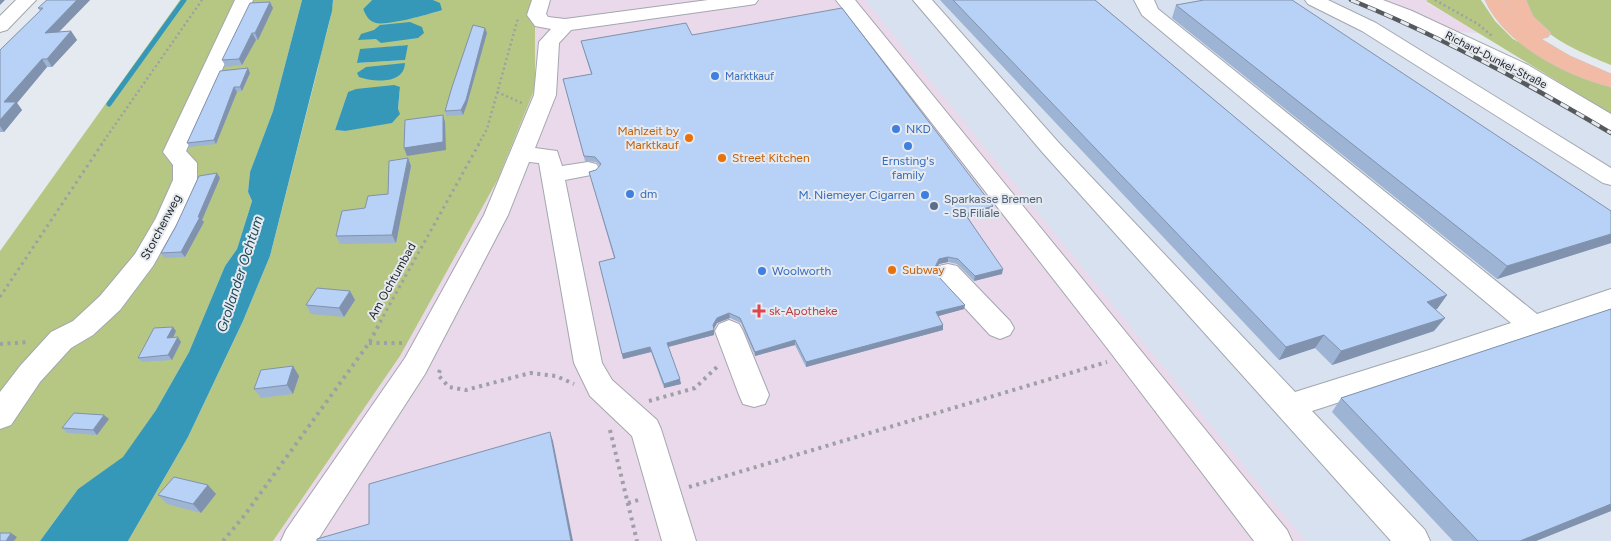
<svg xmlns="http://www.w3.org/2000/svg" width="1611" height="541" font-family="Figtree,sans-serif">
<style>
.commercial{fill:#ead9eb}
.built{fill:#d8e1ef}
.green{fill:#b6c784;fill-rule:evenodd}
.water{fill:#3698b9}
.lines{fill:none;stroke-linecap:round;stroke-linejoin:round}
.stream{stroke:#3698b9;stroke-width:5}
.minor-casing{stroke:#a3a7ae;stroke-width:2}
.highway-casing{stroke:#c6c6c7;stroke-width:1}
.path-far2{stroke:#9da0a5;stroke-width:2.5;stroke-dasharray:2 3;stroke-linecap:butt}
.path-far1{stroke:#9da0a5;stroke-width:3;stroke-dasharray:2.5 4;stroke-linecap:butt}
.path{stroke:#9da0a5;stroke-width:4;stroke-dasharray:3 4.5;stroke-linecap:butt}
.minor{fill:#fff;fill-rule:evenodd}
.highway{fill:#f2bba6;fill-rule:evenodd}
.rail-casing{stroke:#575a5d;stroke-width:4.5}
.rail{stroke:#e5eaf0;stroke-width:3;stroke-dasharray:9;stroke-linecap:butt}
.wall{fill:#9db4d4}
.shaded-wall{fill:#8092ad}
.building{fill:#b7d1f7;stroke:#8092ad}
.shop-dot{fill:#3f7fe0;stroke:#e5eaf0;stroke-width:2}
.food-dot{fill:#e8710a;stroke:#e5eaf0;stroke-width:2}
.service-dot{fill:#5c6f8a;stroke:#e5eaf0;stroke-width:2}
.health-dot{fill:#e0444e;stroke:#e5eaf0;stroke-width:2}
.labels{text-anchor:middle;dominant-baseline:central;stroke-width:4;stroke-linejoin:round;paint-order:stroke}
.far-street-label{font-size:11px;fill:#232527;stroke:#e5eaf0}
.far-shop-label{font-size:11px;fill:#366cbe;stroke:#e5eaf0;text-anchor:start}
.shop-label{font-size:12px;fill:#366cbe;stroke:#e5eaf0;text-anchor:start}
.food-label{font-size:12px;fill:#c56008;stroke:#e5eaf0;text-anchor:start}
.service-label{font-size:12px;fill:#4e5e75;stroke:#e5eaf0;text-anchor:start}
.street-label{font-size:12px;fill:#232527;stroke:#e5eaf0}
.health-label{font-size:12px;fill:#be3a42;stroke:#e5eaf0;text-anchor:start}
.water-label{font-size:14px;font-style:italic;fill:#1e4857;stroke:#e5eaf0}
</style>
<rect width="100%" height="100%" fill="#e5eaf0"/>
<g class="commercial">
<path d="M535,0h800l276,541h-1338l127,-185 98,-177 37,-91z"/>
<path d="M1379,0h49l-2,2 53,31 -23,-1z"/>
</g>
<path class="built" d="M865,0h493l73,30 86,44 94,55v412h-306z"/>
<g class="green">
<path d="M180,0h122l-29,111 -23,61 -2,20 4,9 -15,48 -12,17 -36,86 -33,58 -33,48 -45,31 -38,52h-40v-290z"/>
<path d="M333,0h39l-9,9 1,2 49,7 23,-6 -3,-12h102v88l-37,91 -98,177 -127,185h-145l60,-104 55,-116 27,-65 48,-188c4,-23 13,-44 15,-68zM408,45l-4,15 -46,3 2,-13zM400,87l-2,22 -53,22 -10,-1 13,-38z"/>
<path d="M1428,0h53l14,21 18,18 49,26 49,22v27l-185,-113z"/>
<path d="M1526,0h85v65c-26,-11 -81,-32 -85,-65z"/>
</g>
<g class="water">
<path d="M302,0h31l-1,11 -62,245 -27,65 -55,116 -60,104h-88l38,-52 45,-32 33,-47 33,-58 36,-86 12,-17 15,-48 -4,-9 2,-20 23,-61z"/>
<path d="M372,0h61l7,3 2,7c-11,4 -56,16 -66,13 -8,-2 -10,-8 -13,-14z"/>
<path d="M410,22l12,5 2,6 -6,5 -37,5 -5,-4 -18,1 3,-6 13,-4 6,-5z"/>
<path d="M408,45l-3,15 -48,3 3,-14z"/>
<path d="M405,63c-1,22 -32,19 -46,14l-2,-4 9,-6z"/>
<path d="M394,85l6,2 -2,22 2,5 -8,9 -47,8 -10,-1 13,-38 8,-3z"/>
</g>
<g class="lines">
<path class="stream" d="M109,104l75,-104"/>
<defs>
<g id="minor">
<path d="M16,0h20l-29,30 -7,2v-16z"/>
<path d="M235,0h18l-67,151 11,12v17l-17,38 -27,48 -33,44 -27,25 -22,13 -31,34 -29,43 -11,4v-37l20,-26 31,-34 22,-11 27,-25 35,-42 21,-36 17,-38v-15l-10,-13z"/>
<path d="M532,0h18l-4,14 2,3 17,2 143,-19h50l-3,4 -6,1 -178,25 -12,13 -3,52 -21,53 22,3 5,15 26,-4 8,2 4,5 -4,5 -31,6 37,183 10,17 45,40 4,9 35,112h-34l-30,-105 -42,-40 -16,-33 -35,-200 -10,-1 -21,53 -83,159 -108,167h-36l5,-11 119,-172 79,-143 50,-120 5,-53 12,-13 -16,-3 -8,-11z"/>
<path d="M836,0h19l432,530 5,11h-38l-150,-197z"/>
<path d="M913,0h19l127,143 236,249 134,-42 82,-27 -369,-308 -8,-15h20l4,9 379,305 74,-25v20l-166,59 -133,43 113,119 5,11h-39l-348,-388z"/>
<path d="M1305,0h23l48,23 235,145v17l-8,-2 -241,-152 -54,-27z"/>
<path d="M1357,0h26l29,11 116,54 83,49v16l-8,-2 -89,-55 -116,-54 -38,-15z"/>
<path d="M948,264l9,2 53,55 4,7 -4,7 -10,4 -10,-4 -51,-55 -4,-7 4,-7z"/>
<path d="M729,320l10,4 4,7 26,64 -4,9 -11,3 -11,-3 -4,-9 -24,-64 4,-7z"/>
</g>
<path id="highway" d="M1485,0h20l9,17 -8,-17h20l7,16 18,17 -3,4 -7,2 29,17 41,18v13c-45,-11 -107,-43 -126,-87z"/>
</defs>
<use href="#minor" class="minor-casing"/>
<use href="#highway" class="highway-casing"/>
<g class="path-far2">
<path d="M1435,0l43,24 15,13"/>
<path d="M497,92l25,11"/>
<path d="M101,145l101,-145"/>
<path d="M478,145l9,-16 31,-111"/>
</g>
<g class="path-far1">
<path d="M0,297l102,-153"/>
<path d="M380,322l99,-178"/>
</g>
<g class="path">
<path d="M369,343h33"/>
<path d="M0,344l29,-2"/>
<path d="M440,370l-2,5 11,12 17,3 64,-17 26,3 18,8"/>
<path d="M649,401l46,-13 24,-23"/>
<path d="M610,430l27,111"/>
<path d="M689,487l418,-125"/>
<path d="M628,503l14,-4"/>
<path d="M223,541l21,-25 125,-173 12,-22"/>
</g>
<use href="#minor" class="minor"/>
<use href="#highway" class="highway"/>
<defs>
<path id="rail" d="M1351,0c91,37 176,83 260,133"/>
</defs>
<use href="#rail" class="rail-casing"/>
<use href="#rail" class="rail"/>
</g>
<g class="wall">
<path d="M47,0h43l-31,32 12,-1 6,9 -25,27h-5l-30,36 5,7 -18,22h-4v-82l40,-39 -2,-3z"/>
<path d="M940,0h155l352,295 -10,14h-2l-1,22 -102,34 -17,-17 -36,12z"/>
<path d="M270,2l3,6 -15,32h-2l-14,25 -16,2 -4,-7z"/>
<path d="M1176,5l435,206v32l-114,36 -325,-261z"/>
<path d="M487,33l-20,71 -4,11 -17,1 -1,-5z"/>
<path d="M692,35l300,176 -24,6 34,57 -28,7 -17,-17 -9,-2 -9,2 -4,7 3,5 27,29 -1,4 -26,7 5,9v5l-137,37 -11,-22 -40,11 -14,-33 -11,-5 -13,5 -3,6v6l-46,12 13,37 -17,4 -13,-36 -28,7 -24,-97 15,-4 -25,-86 7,-2 4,-4 -4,-4 -11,-1 -22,-82 28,-5 -10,-33z"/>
<path d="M220,71l30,2 -8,18 -5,1 -21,52 -26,3 -3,-4z"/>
<path d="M408,158l3,8 -15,77 -56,1 -4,-8 29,-28 23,-14z"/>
<path d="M220,178l-18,42 2,2 -19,35 -21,1 -3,-5z"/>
<path d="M350,291l5,9 -11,17 -33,-3 -5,-9z"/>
<path d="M1611,309v202l-75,30h-83l-121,-129 9,-14z"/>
<path d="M176,331l-3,6 8,5 -9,18 -30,2 -4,-4z"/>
<path d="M293,366l6,10 -6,18 -32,4 -7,-9z"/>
<path d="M109,419l-12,16 -30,-2 -5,-5z"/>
<path d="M216,494l-15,19 -34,-9 -9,-9z"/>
</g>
<g class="shaded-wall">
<path d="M0,0h5l-5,5z"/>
<path d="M77,0h13l-40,41 -5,-8z"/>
<path d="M270,2l3,6 -15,32 -3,-7z"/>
<path d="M485,28l2,5 -20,71 -4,11 -2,-5z"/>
<path d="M71,31l6,9 -25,27 -5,-8z"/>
<path d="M252,33l4,7 -14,25 -3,-6z"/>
<path d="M42,59l5,8 -30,36 5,7 -18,22 -4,-6v-6l4,-18z"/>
<path d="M248,68l2,5 -8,18 -2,-4z"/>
<path d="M234,87l3,5 -21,52 -2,-4z"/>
<path d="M443,115l2,7 1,28 -39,6 -3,-8z"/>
<path d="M408,158l3,8 -15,77 -4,-8z"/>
<path d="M217,173l3,5 -18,42 2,2 -19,35 -4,-5 17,-35z"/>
<path d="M993,206l-1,5 -28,7 1,-4z"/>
<path d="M1611,234v9l-114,36 10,-13z"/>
<path d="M948,257v5l-9,2 -6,10 1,-5 5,-10z"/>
<path d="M1003,269l-1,5 -28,7 1,-5z"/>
<path d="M350,291l5,9 -11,17 -5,-9z"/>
<path d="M1447,295l-10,14 -20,6 10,-13z"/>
<path d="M965,305l-1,4 -29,8 1,-5z"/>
<path d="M729,313l1,5 -13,5 -4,7v-5l4,-7z"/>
<path d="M1445,318l-11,13 -102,34 9,-14z"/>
<path d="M943,325v5l-137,37v-5z"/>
<path d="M173,327l3,4 -5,11 -4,-4z"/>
<path d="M714,330v5l-46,12 -1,-4z"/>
<path d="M1324,335l-9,13 -36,12 7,-13z"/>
<path d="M178,337l3,5 -9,18 -4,-5z"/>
<path d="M795,340v5l-40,11v-4z"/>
<path d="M650,347l1,5 -28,7 -1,-5z"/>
<path d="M293,366l6,10 -6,18 -6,-9z"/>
<path d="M680,379l1,5 -17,4v-4z"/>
<path d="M104,415l5,4 -12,16 -4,-5z"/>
<path d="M550,432l3,9 20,100h-2z"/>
<path d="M208,485l8,9 -15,19 -8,-9z"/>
<path d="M1611,504v7l-75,30h-16z"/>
<path d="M11,533l6,4 -3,4h-8z"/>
</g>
<g class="building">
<path d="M47,0h30l-32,33 26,-2 -24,28h-5l-38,43h12l-16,18v-70l43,-42h-5z"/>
<path d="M953,0h142l352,295 -20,7 18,16 -104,33 -17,-16 -38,12z"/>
<path d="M1204,0h88l319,211v23l-104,32 -331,-261z"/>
<path d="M270,2l-15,31h-3l-13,26 -17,1 28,-57z"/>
<path d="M842,8l151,198 -28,8 38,55 -28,7 -17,-17 -10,-2 -9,2 -5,10 4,7 27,29 -29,7 7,13 -137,37 -11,-22 -40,12 -15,-34 -11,-5 -12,5 -4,7 1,5 -47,13 13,36 -16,5 -14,-37 -28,7 -23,-92 16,-4 -26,-86 7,-2 5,-6 -6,-7 -11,-1 -21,-77 29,-5 -11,-33 105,-18 6,12z"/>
<path d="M473,25l12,3 -19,72 -5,10 -16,1 7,-24z"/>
<path d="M248,68l-8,19h-6l-20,53 -27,3 33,-72z"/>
<path d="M443,115v27l-39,6 1,-28z"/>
<path d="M408,158l-16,77 -56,1 6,-25 23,-3 3,-12 20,-2 1,-33z"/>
<path d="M217,173l-19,44h2l-19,35 -20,1 15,-27 23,-50z"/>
<path d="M317,288l33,3 -11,17 -33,-3z"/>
<path d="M1611,309v195l-91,37h-42l-137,-143z"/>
<path d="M173,327l-6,11 11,-1 -10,18 -30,3 16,-30z"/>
<path d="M293,366l-6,19 -33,4 7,-19z"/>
<path d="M74,413l30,2 -11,15 -31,-2z"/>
<path d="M550,432l21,109h-254v-2l52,-15v-40z"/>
<path d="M174,477l34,8 -15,19 -35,-9z"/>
<path d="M0,533h11l-5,8h-6z"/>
</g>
<g class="shop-dot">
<circle cx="715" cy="76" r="5"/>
<circle cx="896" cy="129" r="5"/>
<circle cx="908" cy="146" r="5"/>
<circle cx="630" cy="194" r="5"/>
<circle cx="925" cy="195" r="5"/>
<circle cx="762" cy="271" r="5"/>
</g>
<g class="food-dot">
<circle cx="689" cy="138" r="5"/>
<circle cx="722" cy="158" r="5"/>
<circle cx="892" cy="270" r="5"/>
</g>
<circle class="service-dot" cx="934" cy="206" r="5"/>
<path class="health-dot" d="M756.5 303.5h5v5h5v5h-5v5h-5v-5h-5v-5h5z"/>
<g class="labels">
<g class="far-street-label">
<text transform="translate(1496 60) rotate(27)">Richard-Dunkel-Straße</text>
</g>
<g class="far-shop-label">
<text x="725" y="76">Marktkauf</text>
</g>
<g class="shop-label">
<text x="906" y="129">NKD</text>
<text x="908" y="161" text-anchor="middle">Ernsting's<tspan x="908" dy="14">family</tspan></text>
<text x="640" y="194">dm</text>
<text x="915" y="195" text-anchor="end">M. Niemeyer Cigarren</text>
<text x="772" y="271">Woolworth</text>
</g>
<g class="food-label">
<text x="679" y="131" text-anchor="end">Mahlzeit by<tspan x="679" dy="14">Marktkauf</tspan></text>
<text x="732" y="158">Street Kitchen</text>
<text x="902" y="270">Subway</text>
</g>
<g class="service-label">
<text x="944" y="199">Sparkasse Bremen<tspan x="944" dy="14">- SB Filiale</tspan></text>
</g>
<g class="street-label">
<text transform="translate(161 227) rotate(-62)">Storchenweg</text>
<text transform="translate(392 281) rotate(-61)">Am Ochtumbad</text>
</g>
<g class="health-label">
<text x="769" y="311">sk-Apotheke</text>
</g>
<g class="water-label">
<text transform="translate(240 274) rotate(-72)">Grollander Ochtum</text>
</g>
</g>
</svg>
